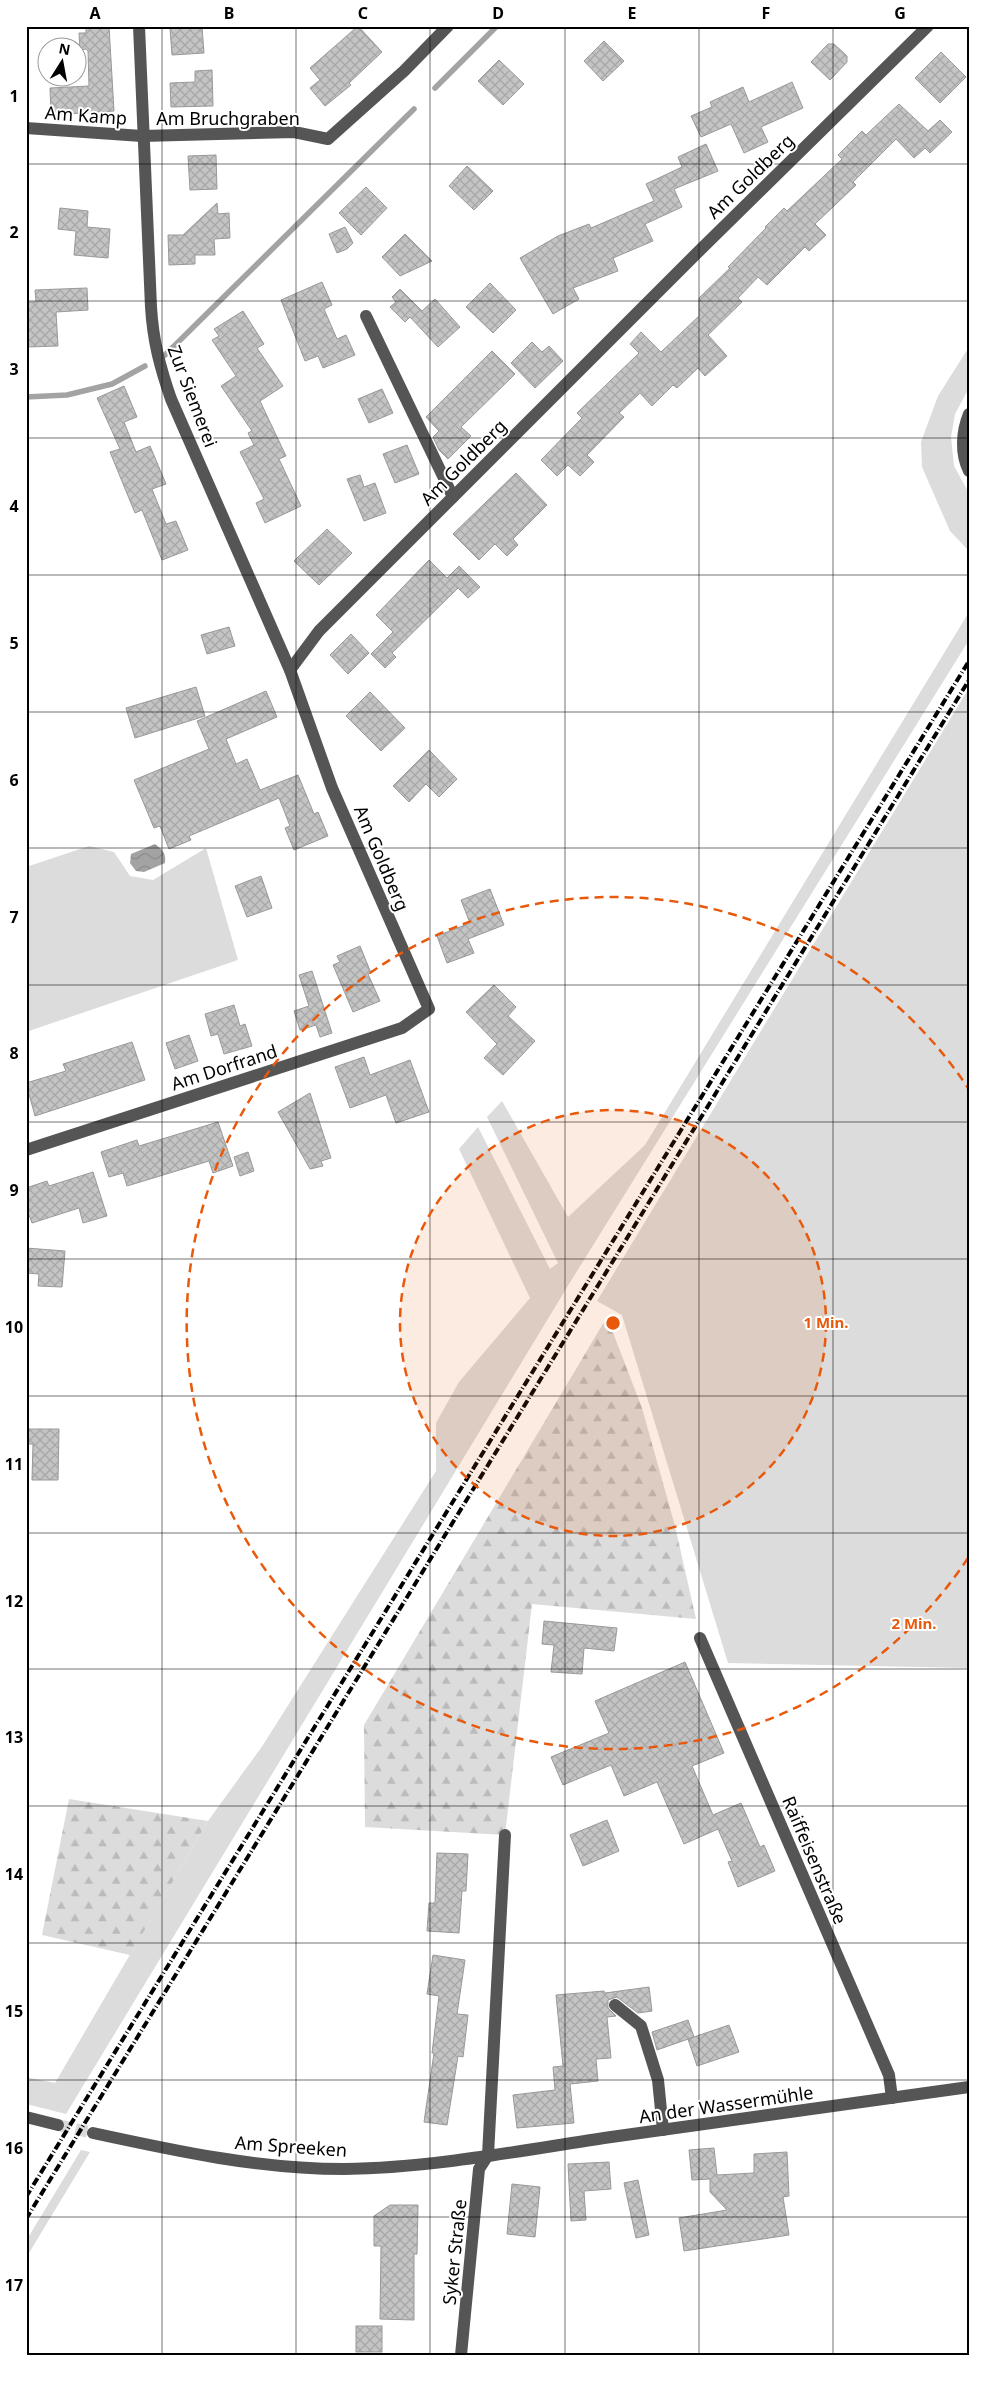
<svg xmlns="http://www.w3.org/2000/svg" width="995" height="2381" font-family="'Noto Sans',sans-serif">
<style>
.grass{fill:#dcdcdc}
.forest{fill:url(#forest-firs)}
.water{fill:url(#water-waves)}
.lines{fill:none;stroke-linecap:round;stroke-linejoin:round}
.stream{stroke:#a3a3a3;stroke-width:5.5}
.building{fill:url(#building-cross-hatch);stroke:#999}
.minor-tunnel{stroke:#d9d9d9;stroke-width:12;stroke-dasharray:12 6;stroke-linecap:butt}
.minor{stroke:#555;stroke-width:12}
.rail{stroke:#000;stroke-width:4;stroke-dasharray:8 2.5 1 2.5;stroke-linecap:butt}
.grid{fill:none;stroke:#000;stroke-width:1;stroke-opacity:0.55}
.ring{fill:none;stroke:#e8590c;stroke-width:2.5;stroke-dasharray:9 6}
.labels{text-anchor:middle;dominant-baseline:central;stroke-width:4;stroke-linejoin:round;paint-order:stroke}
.street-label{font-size:18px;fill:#000;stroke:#fff}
.centre{fill:#e8590c;stroke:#fff;stroke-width:2.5}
.ring-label{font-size:15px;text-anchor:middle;font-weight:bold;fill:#e8590c;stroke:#fff;stroke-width:4;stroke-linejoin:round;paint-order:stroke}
.neatline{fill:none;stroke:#000;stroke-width:2}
.grid-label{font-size:16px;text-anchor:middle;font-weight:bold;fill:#000}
</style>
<defs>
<pattern id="forest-firs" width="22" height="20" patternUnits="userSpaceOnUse" patternTransform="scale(1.25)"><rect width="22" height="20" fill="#dcdcdc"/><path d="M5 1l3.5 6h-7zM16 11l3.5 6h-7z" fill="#bbb"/></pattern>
<pattern id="water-waves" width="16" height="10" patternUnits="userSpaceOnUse" patternTransform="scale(1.25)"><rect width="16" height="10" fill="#a3a3a3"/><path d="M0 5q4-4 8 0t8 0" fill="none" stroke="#8b8b8b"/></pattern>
<pattern id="building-cross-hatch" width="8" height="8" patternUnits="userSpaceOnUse" patternTransform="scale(1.25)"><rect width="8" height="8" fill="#c4c4c4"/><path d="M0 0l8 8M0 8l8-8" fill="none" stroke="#a7a7a7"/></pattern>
</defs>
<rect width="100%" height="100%" fill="#fff"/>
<g class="grass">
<path d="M969,347v41l-14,26 -4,23 3,29 15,27v58l-19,-20 -28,-64 -1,-25 17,-46z"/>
<path d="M969,612v28l-400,644 -503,830 -40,-10v-27l29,6 153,-262 55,-76 173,-274v-48l23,-41 71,-84 -71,-149 19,-22 72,142 8,-6 -71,-146 15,-16 66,116 77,-72z"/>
<path d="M969,688v980l-241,-5 -106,-348 -25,-14z"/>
<path d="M89,846l25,6 16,24 23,4 53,-32 32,112 -212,72v-165z"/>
<path d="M81,2150l9,2 -64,106v-17z"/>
</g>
<g class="forest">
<path d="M607,1317l35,91 33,118 21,93 -164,-15 -27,231 -140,-8 -1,-102z"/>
<path d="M69,1799l139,22 -78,134 -88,-20z"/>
</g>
<path class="water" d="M155,844c8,6 11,9 10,19l-21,9 -8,-1 -6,-8 1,-9z"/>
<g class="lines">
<g class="stream">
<path d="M435,88l62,-62"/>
<path d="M165,355l249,-246"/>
<path d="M26,397l41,-2 45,-11 33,-18"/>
</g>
</g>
<g class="building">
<path d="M86,26h23l5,85 -63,4 -1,-27 39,-2 -1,-35 -2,-2 -6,1 -1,-17h7z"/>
<path d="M358,26l24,26 -33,31 2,2 -26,21 -15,-18 10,-8 -10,-12z"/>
<path d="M202,27l2,26 -32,2 -2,-27z"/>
<path d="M604,41l20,20 -21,20 -19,-20z"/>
<path d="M828,44h6l13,12v6l-17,18 -19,-18z"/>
<path d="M941,52l25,25 -26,26 -25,-25z"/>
<path d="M499,60l25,24 -21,21 -25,-24z"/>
<path d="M212,70l1,36 -42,1 -1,-24 25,-1v-11z"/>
<path d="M792,82l11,26 -42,19 7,15 -24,11 -13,-29 -30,13 -10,-21 21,-9 -2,-5 33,-15 6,15z"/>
<path d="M899,104l29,27 12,-11 12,12 -22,21 -5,-5 -11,10 -18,-19 -43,43 3,3 -41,39 11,11 -17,16 -4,-4 -38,38 -9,-8 -20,21 4,4 -34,33 19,21 -22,20 -7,-8 -21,20 -4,-3 -21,21 -12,-13 -21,20 5,4 -37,38 7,7 -14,14 -12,-11 -11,11 -16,-16 41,-42 -5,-5 62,-60 -9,-9 11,-12 20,20 38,-36v-18l31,-30 -2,-1 38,-39 -1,-1 19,-19 3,3 55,-52 -4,-4 24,-24 4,4z"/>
<path d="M706,144l12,27 -44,18 8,18 -37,17 8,17 -40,17 5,13 -45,17 6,11 -26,15 -33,-56 38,-22 31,-12 2,4 63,-27 -8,-17 36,-17 -4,-10z"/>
<path d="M216,155l1,34 -27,1 -2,-34z"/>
<path d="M467,166l26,25 -19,19 -25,-24z"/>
<path d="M366,187l21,21 -26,27 -22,-22z"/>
<path d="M217,203l1,11 11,-1 1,25 -16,1 1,16h-20v9l-26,1 -1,-30h15z"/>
<path d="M60,208l28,3 -1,16 23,2 -2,29 -34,-3 2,-24 -18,-2z"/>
<path d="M345,227l8,16 -6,6 -10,4 -8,-19z"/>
<path d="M405,234l27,27 -32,15 -18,-19z"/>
<path d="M322,282l10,23 -8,4 13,30 9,-4 9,20 -32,13 -5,-12 -13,5 -24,-61z"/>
<path d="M490,283l26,27 -23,23 -27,-26z"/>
<path d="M87,288l1,22 -32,2 2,34 -32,1v-45h10l-1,-12z"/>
<path d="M400,289l22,22 13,-12 25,28 -22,20 -28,-30 -5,5 -15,-15 6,-5 -4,-5z"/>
<path d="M243,311l21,33 -7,4 26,38 -23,15 26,55 -7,3 22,47 -36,17 -9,-20 8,-4 -24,-47 14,-7 -6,-12 4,-2 -31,-45 15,-10 -24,-36 7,-4 -5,-7z"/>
<path d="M532,342l10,10 7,-6 14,15 -28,27 -24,-25z"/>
<path d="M492,351l23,23 -54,53 10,9 -23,23 -9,-9 -6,-13 6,-6 -13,-14z"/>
<path d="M124,386l13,31 -13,5 12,30 14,-6 16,38 -14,5 14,35 10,-3 12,29 -26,10 -20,-50 -7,3 -25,-61 10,-3 -23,-51z"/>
<path d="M382,389l11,24 -24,10 -11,-24z"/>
<path d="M407,445l12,29 -24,9 -12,-29z"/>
<path d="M516,473l31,32 -34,34 5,6 -11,11 -12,-12 -16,16 -26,-26z"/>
<path d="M360,475l4,12 11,-4 11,30 -22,8 -17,-42z"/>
<path d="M327,529l25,24 -33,32 -25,-24z"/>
<path d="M429,560l18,18 12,-12 21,21 -12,11 -10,-10 -66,65 4,4 -11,11 -14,-14 22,-22 -17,-17z"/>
<path d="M229,627l6,19 -28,8 -6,-19z"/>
<path d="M351,634l18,19 -21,21 -18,-19z"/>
<path d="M196,687l9,29 -70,22 -9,-30z"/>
<path d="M266,691l11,26 -51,22 10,25 11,-5 13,31 38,-15 16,39 4,-2 10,24 -34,14 -9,-22 5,-2 -11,-28 -90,38 2,4 -22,9 -9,-23 -6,2 -20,-48 75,-31 -12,-28z"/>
<path d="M370,692l35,36 -24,23 -35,-35z"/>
<path d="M429,750l28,29 -18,18 -13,-13 -17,18 -16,-16z"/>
<path d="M261,876l11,32 -25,9 -12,-31z"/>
<path d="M490,889l14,36 -36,14 6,14 -27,10 -10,-27 33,-13 -9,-23z"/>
<path d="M360,946l11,27 -3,1 12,27 -27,11 -20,-47 7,-3 -3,-6z"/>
<path d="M312,971l20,62 -12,4 -4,-12 -16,5 -6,-19 15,-5 -10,-31z"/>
<path d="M494,985l22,22 -8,9 27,25 -32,34 -19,-17 13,-14 -31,-32z"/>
<path d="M234,1005l6,21 5,-2 7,22 -28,8 -6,-20 -7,2 -6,-22z"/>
<path d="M189,1035l9,26 -23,8 -9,-26z"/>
<path d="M132,1042l13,38 -110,36 -9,-33 40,-12 -3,-7z"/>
<path d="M364,1057l6,18 40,-15 19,52 -33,11 -10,-28 -36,13 -15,-41z"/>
<path d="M310,1093l21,65 -10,3 2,5 -13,3 -32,-57z"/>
<path d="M218,1122l15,44 -20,7 -4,-12 -82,25 -4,-13 -14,4 -8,-25 36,-12 2,6z"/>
<path d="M248,1152l6,19 -14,5 -6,-19z"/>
<path d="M93,1172l14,44 -24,7 -4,-15 -47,15 -3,-8 -3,1v-28l21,-7 2,5z"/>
<path d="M26,1248l39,3 -3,36 -24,-1 1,-12 -13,-1z"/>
<path d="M26,1429h33l-1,51h-26l1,-36h-7z"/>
<path d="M544,1621l73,7 -3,23 -30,-3 -2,26 -31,-2 3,-27 -12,-1z"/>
<path d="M685,1662l39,91 -32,13 21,49 28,-12 19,44 4,-2 11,26 -37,16 -10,-25 4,-1 -14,-32 -34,15 -27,-62 -33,14 -13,-31 -48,20 -12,-28 58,-24 -14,-32z"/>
<path d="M607,1820l12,31 -36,15 -13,-31z"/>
<path d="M437,1853l31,1 -2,37h-4l-3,42 -32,-2 2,-28h6z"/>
<path d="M433,1955l32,5 -8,54 11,1 -5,42 -5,-1 -11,69 -23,-3 10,-69h-2l7,-57 -12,-2z"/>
<path d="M649,1987l3,24 -14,2 -21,-16 -9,3v8l8,8 -9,1 4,41 -15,1 2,22 -28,3 4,39 -57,5 -4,-33 42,-5 -2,-23 10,-1 -7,-71 48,-4 1,2z"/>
<path d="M688,2020l6,17 -37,13 -5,-18z"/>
<path d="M729,2025l10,27 -42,14 -9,-27z"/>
<path d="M714,2148l3,27 37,-2v-19l33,-2 2,44 -6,1 6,38 -105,16 -5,-33 48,-8 -17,-18v-13l-18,1 -3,-30z"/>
<path d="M609,2162l2,27 -27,2 2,29 -15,1 -3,-57z"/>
<path d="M638,2180l11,55 -13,3 -12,-55z"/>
<path d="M512,2184l28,3 -5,50 -28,-3z"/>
<path d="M390,2205h28l-1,49h-3v66l-34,-1 1,-73h-7v-30z"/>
<rect x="356" y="2326" width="26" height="26"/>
</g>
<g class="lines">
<path class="minor-tunnel" d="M58,2125l35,8"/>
<g class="minor">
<path d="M26,128l116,8 152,-4 34,7 76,-68 44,-45"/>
<path d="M366,316l87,181"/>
<path d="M969,414c-7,17 -9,39 0,57"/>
<path d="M290,670l29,-39 377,-377 232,-228"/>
<path d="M26,1150l376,-122 27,-19 -97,-221 -42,-118 -119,-271c-11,-32 -18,-58 -20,-92l-12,-281"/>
<path d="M700,1638l189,437 3,23"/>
<path d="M615,2005l26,21 17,54 5,50"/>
<path d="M26,2117l32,8"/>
<path d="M93,2133c83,18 166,36 251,36 86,-1 174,-18 260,-31 121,-17 243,-34 365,-51"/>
<path d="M488,2155l17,-320"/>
<path d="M461,2355l18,-186 9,-14"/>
</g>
<g class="rail">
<path d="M26,2197l943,-1536"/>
<path d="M26,2219l943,-1539"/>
</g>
</g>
<path class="grid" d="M162,26v2329M296,26v2329M430,26v2329M565,26v2329M699,26v2329M833,26v2329M26,164h943M26,301h943M26,438h943M26,575h943M26,712h943M26,848h943M26,985h943M26,1122h943M26,1259h943M26,1396h943M26,1533h943M26,1669h943M26,1806h943M26,1943h943M26,2080h943M26,2217h943"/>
<circle cx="613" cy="1323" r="213" fill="#e8590c" fill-opacity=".12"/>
<g class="ring">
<circle cx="613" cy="1323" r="213"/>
<path d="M968 1558A426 426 0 1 1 968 1088"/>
</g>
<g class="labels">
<g class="street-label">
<text transform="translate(86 115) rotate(4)">Am Kamp</text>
<text x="228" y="118">Am Bruchgraben</text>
<text transform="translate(750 176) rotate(-44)">Am Goldberg</text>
<text transform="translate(193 396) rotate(69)">Zur Siemerei</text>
<text transform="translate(463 462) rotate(-45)">Am Goldberg</text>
<text transform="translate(382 858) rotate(67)">Am Goldberg</text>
<text transform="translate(224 1067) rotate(-18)">Am Dorfrand</text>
<text transform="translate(815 1860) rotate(67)">Raiffeisenstraße</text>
<text transform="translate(726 2104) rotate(-8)">An der Wassermühle</text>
<text transform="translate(291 2146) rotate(4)">Am Spreeken</text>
<text transform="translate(454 2252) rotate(-84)">Syker Straße</text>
</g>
</g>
<circle cx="613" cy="1323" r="8" class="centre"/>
<g class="ring-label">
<text x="826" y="1328">1 Min.</text>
<text x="914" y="1629">2 Min.</text>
</g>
<rect width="995" height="2381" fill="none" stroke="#ffffff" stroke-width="55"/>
<g transform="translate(62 62) rotate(11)"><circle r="24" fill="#ffffff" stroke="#999999"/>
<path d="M0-4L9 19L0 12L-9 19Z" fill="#000000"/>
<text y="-8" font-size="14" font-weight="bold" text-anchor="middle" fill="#000000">N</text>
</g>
<rect x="28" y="28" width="940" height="2326" class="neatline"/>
<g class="grid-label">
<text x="95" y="19">A</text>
<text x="229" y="19">B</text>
<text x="363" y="19">C</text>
<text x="498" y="19">D</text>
<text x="632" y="19">E</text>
<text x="766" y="19">F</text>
<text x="900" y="19">G</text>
<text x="14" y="102">1</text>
<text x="14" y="238">2</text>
<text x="14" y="375">3</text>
<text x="14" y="512">4</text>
<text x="14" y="649">5</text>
<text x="14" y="786">6</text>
<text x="14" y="923">7</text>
<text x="14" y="1059">8</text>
<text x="14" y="1196">9</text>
<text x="14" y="1333">10</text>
<text x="14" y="1470">11</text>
<text x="14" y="1607">12</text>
<text x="14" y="1743">13</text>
<text x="14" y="1880">14</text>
<text x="14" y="2017">15</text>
<text x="14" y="2154">16</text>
<text x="14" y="2291">17</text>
</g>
</svg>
